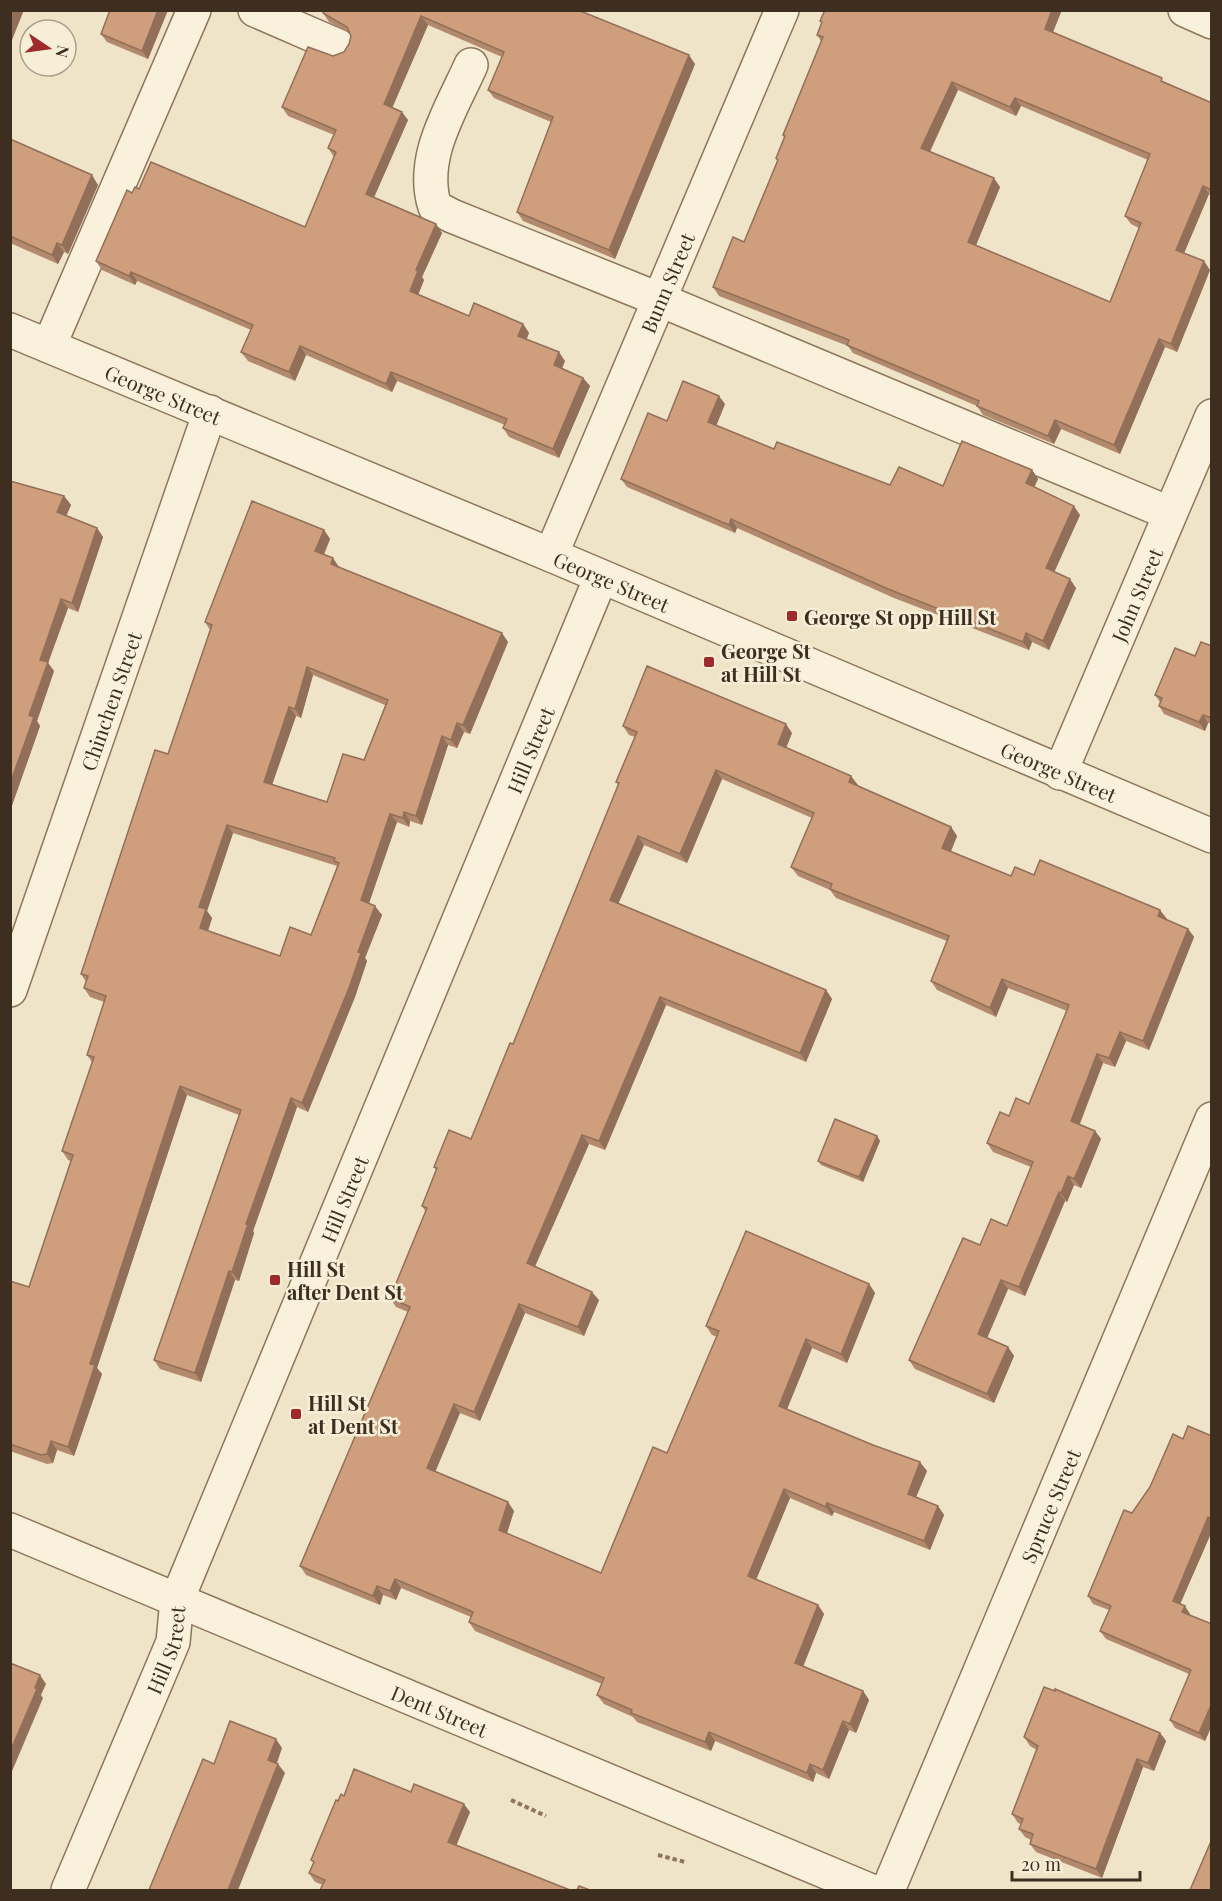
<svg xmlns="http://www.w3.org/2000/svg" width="1222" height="1901" font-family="'Playfair Display',serif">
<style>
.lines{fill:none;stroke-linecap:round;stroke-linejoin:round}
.minor-casing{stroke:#8d765c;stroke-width:36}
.path{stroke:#8d765c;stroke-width:4;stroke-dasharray:4.5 3;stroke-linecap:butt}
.minor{stroke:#faf1dc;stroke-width:33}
.wall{fill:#b2896c;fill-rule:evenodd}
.shaded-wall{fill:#916f58}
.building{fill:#cf9f7d;stroke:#916f58;stroke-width:1.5;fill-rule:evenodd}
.poi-dot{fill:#9e2a2b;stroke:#f7eed8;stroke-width:2}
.labels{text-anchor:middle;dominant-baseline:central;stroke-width:5;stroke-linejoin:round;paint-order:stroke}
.street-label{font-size:20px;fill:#3d2e20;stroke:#f7eed8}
.poi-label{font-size:20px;font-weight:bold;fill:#3d2e20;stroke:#f7eed8;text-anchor:start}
</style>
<rect width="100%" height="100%" fill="#f0e4c8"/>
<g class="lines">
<g class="minor-casing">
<g id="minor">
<polyline points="255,10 338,46"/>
<polyline points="1185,10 1212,22"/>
<path d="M471,65C451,110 419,158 435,207L452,216L658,299L1169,513"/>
<path id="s1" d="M10,330L551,555L1212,836"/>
<polyline points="49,346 194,10"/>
<path id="s2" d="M551,555L782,10"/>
<path id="s3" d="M1060,773L1212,416"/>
<path id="s4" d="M10,990L210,412"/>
<path id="s5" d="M10,1530L869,1890"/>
<path id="s6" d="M68,1890L173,1642L177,1600L601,577"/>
<path id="s7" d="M888,1890L1212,1119"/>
</g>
</g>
<g class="path">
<polyline points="511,1800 546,1816"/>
<polyline points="658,1855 685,1862"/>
</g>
<use href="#minor" class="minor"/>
</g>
<g class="wall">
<polygon points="168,10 148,59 107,42 101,34"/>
<polygon points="578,10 695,64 615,259 523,221 517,212 551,122 494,98 488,90 502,57 428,25 392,108 408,120 374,197 436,224 442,233 422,277 424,280 418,295 469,316 523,324 529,333 526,340 565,361 562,368 583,378 590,386 559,458 509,437 503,428 505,425 397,381 392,392 306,355 295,381 248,361 241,352 251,330 137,281 135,285 102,270 96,261 132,193 139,189 305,227 334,157 328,148 334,135 288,116 282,107 333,56 344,52 349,44 351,36 350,33 329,22 323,13"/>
<path d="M825,10H1059L1061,12L1053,32L1212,103V196L1209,194L1184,253L1210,270L1177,352L1165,347L1120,454L1061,429L1054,444L983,415L977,406L853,353L848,346L719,296L713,287L744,242L777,161L776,158L784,138L783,135L821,41L817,35L822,24L820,21ZM958,90L1016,116L1021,106L1148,160L1125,216L1131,224L1139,228L1110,302L976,245L1000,187L930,152Z"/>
<polygon points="10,139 98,185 68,254 64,252 58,264 10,243"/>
<polygon points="725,404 716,426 774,449 890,485 943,486 1032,470 1038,479 1034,487 1080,515 1054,572 1076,588 1049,650 1032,642 1029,650 894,598 737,528 735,533 627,487 621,479 667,421"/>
<polygon points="64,496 71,505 66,516 97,528 103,537 78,612 68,608 48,663 54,671 37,721 40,726 10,811"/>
<path d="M324,530L330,539L324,555L339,567L508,642L470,734L464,732L457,748L448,745L422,825L410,821L409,827L397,822L369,903L382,915L365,958L367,961L355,997L308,1112L297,1107L253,1231L254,1233L239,1281L235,1280L201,1382L160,1369L154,1360L239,1115L187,1095L97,1368L102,1374L74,1456L57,1450L53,1463L47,1464L10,1451V1281L29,1287L71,1161L68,1160L62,1151L92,1062L87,1055L104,1002L90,997L84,988L86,982L81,974L168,754L210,630L205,622ZM313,675L385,705L364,760L327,802L272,784L296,716L301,718ZM233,833L337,866L311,935L280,956L208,931L212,918L207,911Z"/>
<polygon points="1212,646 1212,724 1208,723 1205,731 1164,714 1159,706 1160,702 1155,695 1195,656"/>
<polygon points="623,726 792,733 786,748 851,776 857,786 951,827 957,836 951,851 1011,876 1034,875 1160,910 1166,920 1188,929 1194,937 1149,1050 1126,1041 1115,1067 1103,1063 1080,1124 1095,1131 1101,1139 1081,1188 1074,1185 1067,1202 1065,1201 1025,1296 1008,1289 987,1338 1008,1347 1014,1356 994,1403 915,1369 909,1360 980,1245 1007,1226 1031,1167 993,1152 987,1143 1009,1116 1029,1104 1067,1011 1008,988 996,1017 937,990 931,981 947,941 836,898 830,890 798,876 791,867 812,818 722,779 687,863 644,845 618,904 826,990 832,999 806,1062 666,1005 605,1150 589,1144 535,1266 599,1300 584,1336 525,1313 480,1421 460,1413 435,1472 514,1511 507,1533 601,1573 667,1453 717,1337 712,1335 706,1326 869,1284 875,1293 847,1363 812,1348 787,1409 927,1471 916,1497 938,1506 944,1515 930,1550 834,1512 832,1516 790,1498 756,1579 818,1605 824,1614 803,1666 863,1691 869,1700 856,1733 849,1730 829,1779 816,1773 813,1782 715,1741 711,1751 637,1722 633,1717 604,1704 597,1695 602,1684 475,1631 469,1622 471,1617 401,1588 396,1600 383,1595 380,1605 306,1575 300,1566 408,1312 396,1307 390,1298 426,1212 422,1206 436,1170 434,1167 471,1139 513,1044 618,785 616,782 635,737 629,735"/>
<polygon points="877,1136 880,1141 863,1182 821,1165 818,1161"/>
<polygon points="1212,1436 1212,1531 1180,1604 1190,1614 1190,1615 1212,1624 1212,1725 1205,1741 1175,1728 1170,1720 1189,1674 1106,1639 1100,1631 1109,1610 1093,1604 1088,1596 1183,1439"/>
<polygon points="1160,1733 1166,1741 1154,1771 1143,1767 1102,1878 1036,1852 1030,1844 1031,1840 1025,1837 1019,1829 1021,1824 1018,1823 1012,1814 1037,1750 1030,1746 1024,1737"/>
<polygon points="411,1792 470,1812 456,1846 323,1885 315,1882 309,1873 314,1863 311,1860 338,1801 344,1796"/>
</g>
<g class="shaded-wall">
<polygon points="14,10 24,10 10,45 10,20"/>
<polygon points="158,10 168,10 148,59 142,51"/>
<polygon points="1052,10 1059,10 1061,12 1051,37 1045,29"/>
<polygon points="421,16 428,25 390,113 384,104"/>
<polygon points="689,55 695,64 615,259 609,250"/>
<polygon points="952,82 958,90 927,157 921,148"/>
<polygon points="1015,98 1021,106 1016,116 1010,107"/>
<polygon points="402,112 408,120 372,202 366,194"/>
<polygon points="92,175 98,185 68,254 62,245"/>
<polygon points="994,178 1000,187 974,250 968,242"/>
<polygon points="1203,186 1209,194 1182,258 1176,250"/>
<polygon points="436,224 442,233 422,277 424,280 416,300 410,291 416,270"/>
<polygon points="57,243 64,252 58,264 52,255"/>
<polygon points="1204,261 1210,270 1177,352 1171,344"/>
<polygon points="131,272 137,281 135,285 129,276"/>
<polygon points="523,324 529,333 524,345 518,336"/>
<polygon points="1159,339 1165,347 1120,454 1114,445"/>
<polygon points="300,346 306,355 295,381 289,372"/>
<polygon points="559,352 565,361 560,373 554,365"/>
<polygon points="391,372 397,381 392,392 386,384"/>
<polygon points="583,378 590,386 559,458 553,449"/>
<polygon points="719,396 725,404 714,431 708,422"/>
<polygon points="1055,420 1061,429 1054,444 1048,436"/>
<polygon points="1032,470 1038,479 1032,492 1026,483"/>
<polygon points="64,496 71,505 64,521 57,512"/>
<polygon points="1074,506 1080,515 1052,577 1046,568"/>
<polygon points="731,519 737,528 735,533 729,525"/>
<polygon points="97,528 103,537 78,612 72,603"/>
<polygon points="324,530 330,539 321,560 315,551"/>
<polygon points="333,558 339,567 331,564"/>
<polygon points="1070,579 1076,588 1049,650 1043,641"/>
<polygon points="61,599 68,608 48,663 54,671 37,721 40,726 10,811 10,784 29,715 40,660"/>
<polygon points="502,633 508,642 470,734 463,725"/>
<polygon points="1026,633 1032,642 1029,650 1023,642"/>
<polygon points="307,667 313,675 301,718 295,709"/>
<polygon points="289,707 296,716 270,791 264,782"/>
<polygon points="1203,715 1208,723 1205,731 1199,722"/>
<polygon points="457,723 464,732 457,748 451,740"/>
<polygon points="786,724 792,733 784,753 778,744"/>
<polygon points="442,736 448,745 422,825 416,816"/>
<polygon points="716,770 722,779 687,863 680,854"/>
<polygon points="851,776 858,785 855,791 849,782"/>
<polygon points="404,812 410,821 409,827 403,818"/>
<polygon points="390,814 397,822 367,909 361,900"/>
<polygon points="227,825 233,833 207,911 212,918 206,937 200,928 199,907"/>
<polygon points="951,827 957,836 949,856 942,848"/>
<polygon points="638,836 644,845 616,909 610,900"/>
<polygon points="375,906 382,915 365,958 367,961 355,997 308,1112 302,1103"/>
<polygon points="1160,910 1167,919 1164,925 1158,916"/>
<polygon points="1188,929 1194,937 1149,1050 1143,1041"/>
<polygon points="1002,979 1008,988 996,1017 990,1008"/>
<polygon points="826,990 832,999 806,1062 800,1053"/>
<polygon points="660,997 666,1005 605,1150 599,1141"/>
<polygon points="1120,1032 1126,1041 1115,1067 1109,1058"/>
<polygon points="1097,1054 1103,1063 1077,1130 1071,1121"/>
<polygon points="180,1086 187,1095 97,1368 102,1374 74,1456 68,1447 90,1364"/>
<polygon points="291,1098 297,1107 253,1231 254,1233 239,1281 232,1272 246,1224"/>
<polygon points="1095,1131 1101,1139 1081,1188 1074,1179"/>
<polygon points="582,1135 589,1144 533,1271 527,1263"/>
<polygon points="877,1136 880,1141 863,1182 859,1177"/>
<polygon points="1068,1176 1074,1185 1067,1202 1061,1193"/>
<polygon points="1059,1192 1065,1201 1025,1296 1019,1287"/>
<polygon points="229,1271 235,1280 201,1382 195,1373"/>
<polygon points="1001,1280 1008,1289 985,1343 978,1334"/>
<polygon points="869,1284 875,1293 847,1363 841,1354"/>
<polygon points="592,1292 599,1300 584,1336 578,1327"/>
<polygon points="519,1304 525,1313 480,1421 474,1412"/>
<polygon points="806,1339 812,1348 785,1414 779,1406"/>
<polygon points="1008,1347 1014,1356 994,1403 987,1394"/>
<polygon points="454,1404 460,1413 433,1477 427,1468"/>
<polygon points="51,1441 57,1450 53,1463 47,1454"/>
<polygon points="920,1462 927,1471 914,1502 908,1494"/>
<polygon points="784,1489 790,1498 754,1585 748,1576"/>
<polygon points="508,1502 514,1511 505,1539 499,1530"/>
<polygon points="827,1503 834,1512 832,1516 826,1507"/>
<polygon points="938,1506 944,1515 930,1550 924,1541"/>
<polygon points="1208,1517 1212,1522 1212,1531 1178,1609 1173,1601"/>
<polygon points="395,1579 401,1588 396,1600 390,1591"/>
<polygon points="377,1586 383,1595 380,1605 373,1596"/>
<polygon points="818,1605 824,1614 801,1672 795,1663"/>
<polygon points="1185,1606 1190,1614 1188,1620 1182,1612"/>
<polygon points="40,1675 46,1684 41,1695 43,1698 10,1776 10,1752"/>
<polygon points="863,1691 869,1700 856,1733 850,1724"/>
<polygon points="1212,1703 1212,1725 1205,1741 1199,1733"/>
<polygon points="843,1721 849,1730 829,1779 823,1770"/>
<polygon points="709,1732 715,1741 711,1751 705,1742"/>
<polygon points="1160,1733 1166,1741 1154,1771 1148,1763"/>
<polygon points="276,1739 282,1748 275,1769 268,1760"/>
<polygon points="1137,1759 1143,1767 1102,1878 1096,1869"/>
<polygon points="278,1764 285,1773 238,1890 228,1890"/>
<polygon points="810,1764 816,1773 813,1782 807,1773"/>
<polygon points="464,1804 470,1812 454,1851 448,1842"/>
</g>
<g class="building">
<polygon points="10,10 14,10 10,20"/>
<polygon points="110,10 158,10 142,51 101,34"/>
<polygon points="324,10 578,10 689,55 609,250 517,212 553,117 488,90 504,52 421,16 384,104 402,112 366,194 436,224 416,270 418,271 410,291 469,316 474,303 523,324 518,336 559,352 554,365 583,378 553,449 503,428 507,419 391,372 386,384 300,346 289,372 241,352 253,325 131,272 129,276 96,261 127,190 132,193 135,187 139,189 151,162 305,227 336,152 328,148 336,130 282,107 308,47 333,56 344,52 349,44 351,36 347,27 323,13"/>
<path d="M825,10H1052L1045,29L1162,78L1161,81L1212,103V190L1203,186L1176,250L1204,261L1171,344L1159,339L1114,445L1055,420L1048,436L977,406L979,401L847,345L849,340L713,287L733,237L744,242L778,160L776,158L785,136L783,135L823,37L817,35L822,22L820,21ZM952,82L1010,107L1015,98L1150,154L1125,216L1141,223L1110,302L968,242L994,178L921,148Z"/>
<polygon points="10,139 92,175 62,245 57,243 52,255 10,236"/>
<polygon points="683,381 719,396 708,422 774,449 777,442 890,485 899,467 943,486 962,441 1032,470 1026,483 1074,506 1046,568 1070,579 1043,641 1026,633 1023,642 888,589 731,519 729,525 621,479 648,413 667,421"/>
<polygon points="10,481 64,496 57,512 97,528 72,603 61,599 40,660 48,662 29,715 34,717 10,784"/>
<path d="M252,501L324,530L315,551L333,558L331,564L502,633L463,725L457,723L451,740L442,736L416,816L404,812L403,818L390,814L361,900L375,906L358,952L361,953L349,988L302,1103L291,1098L246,1224H248L232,1272L229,1271L195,1373L154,1360L241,1110L180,1086L90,1364L95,1365L68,1447L51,1441L47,1454L41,1455L10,1444V1281L29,1287L73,1155L62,1151L94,1057L87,1055L106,996L84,988L88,976L81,974L155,750L168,754L212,625L205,622ZM307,667L388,700L364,760L343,754L327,802L264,782L289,707L295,709ZM227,825L335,858L334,861L339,863L311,935L290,927L280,956L200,928L206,909L199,907Z"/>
<polygon points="1201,642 1212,646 1212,718 1203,715 1199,722 1159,706 1162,698 1155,695 1175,648 1195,656"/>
<polygon points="647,666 786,724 778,744 851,776 849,782 951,827 942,848 1011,876 1015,867 1034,875 1040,860 1160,910 1158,916 1188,929 1143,1041 1120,1032 1109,1058 1097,1054 1071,1121 1095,1131 1074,1179 1068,1176 1061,1193 1059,1192 1019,1287 1001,1280 978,1334 1008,1347 987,1394 909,1360 963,1238 980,1245 991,1219 1007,1226 1033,1162 987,1143 1000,1112 1009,1116 1016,1098 1029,1104 1069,1005 1002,979 990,1008 931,981 949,936 830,889 832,884 791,867 814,813 716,770 680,854 638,836 610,900 826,990 800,1053 660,997 599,1141 582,1135 527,1263 592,1292 578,1327 519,1304 474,1412 454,1404 427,1468 508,1502 499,1530 601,1573 653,1447 667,1453 719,1331 706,1326 746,1231 869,1284 841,1354 806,1339 779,1406 873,1445 920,1462 908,1494 938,1506 924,1541 827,1503 826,1507 784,1489 748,1576 818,1605 795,1663 863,1691 850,1724 843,1721 823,1770 810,1764 807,1773 709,1732 705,1742 631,1713 632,1710 597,1695 604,1678 469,1622 473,1612 395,1579 390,1591 377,1586 373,1596 300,1566 410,1307 390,1298 427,1208 422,1206 437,1168 434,1167 449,1130 471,1139 510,1043 513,1044 619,783 616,782 637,732 623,726"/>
<polygon points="835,1119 877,1136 859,1177 818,1161"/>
<polygon points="1188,1426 1212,1436 1212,1519 1208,1517 1173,1601 1185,1606 1182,1612 1212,1624 1212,1703 1199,1733 1170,1720 1191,1670 1100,1631 1111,1606 1088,1596 1124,1510 1132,1513 1150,1487 1173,1434 1183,1439"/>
<polygon points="10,1663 40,1675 35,1688 37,1689 10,1752"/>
<polygon points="1044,1687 1055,1691 1055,1689 1160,1733 1148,1763 1137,1759 1096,1869 1030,1844 1033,1834 1019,1829 1023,1819 1012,1814 1038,1746 1024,1737"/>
<polygon points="230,1721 276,1739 268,1760 278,1764 228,1890 149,1890 203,1759 214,1764"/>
<polygon points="354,1769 411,1792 414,1784 464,1804 448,1842 570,1890 320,1890 325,1880 309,1873 314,1862 311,1860 336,1800 338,1801 341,1794 344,1796"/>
<polygon points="1212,1839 1212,1890 1190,1890"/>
<polygon points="579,1886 590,1890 577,1890"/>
</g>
<g class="poi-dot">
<rect x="786" y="610" width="12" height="12" rx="3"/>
<rect x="703" y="656" width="12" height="12" rx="3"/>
<rect x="269" y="1274" width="12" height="12" rx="3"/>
<rect x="290" y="1408" width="12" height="12" rx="3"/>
</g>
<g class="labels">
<g class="street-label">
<text stroke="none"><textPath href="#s2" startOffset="296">Bunn Street</textPath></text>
<text stroke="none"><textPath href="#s1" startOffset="166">George Street</textPath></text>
<text stroke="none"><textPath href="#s1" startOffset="652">George Street</textPath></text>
<text stroke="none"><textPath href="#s3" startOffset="194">John Street</textPath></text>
<text stroke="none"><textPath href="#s4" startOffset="306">Chinchen Street</textPath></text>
<text stroke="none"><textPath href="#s6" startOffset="1232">Hill Street</textPath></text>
<text stroke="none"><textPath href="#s1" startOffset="1138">George Street</textPath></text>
<text stroke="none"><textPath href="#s6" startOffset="746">Hill Street</textPath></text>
<text stroke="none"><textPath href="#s7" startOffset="417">Spruce Street</textPath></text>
<text stroke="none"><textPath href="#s6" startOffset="260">Hill Street</textPath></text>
<text stroke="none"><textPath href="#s5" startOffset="466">Dent Street</textPath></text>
</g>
<g class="poi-label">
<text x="804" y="616">George St opp Hill St</text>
<text x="721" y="650">George St<tspan x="721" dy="23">at Hill St</tspan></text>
<text x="287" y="1268">Hill St<tspan x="287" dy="23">after Dent St</tspan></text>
<text x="308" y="1402">Hill St<tspan x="308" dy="23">at Dent St</tspan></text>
</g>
</g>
<rect width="1222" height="1901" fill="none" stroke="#3d2e20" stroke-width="24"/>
<g transform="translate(48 48) rotate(103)"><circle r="28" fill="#f7eed8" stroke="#ada18e" stroke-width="1.5"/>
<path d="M0-4.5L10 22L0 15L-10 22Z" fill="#9e2a2b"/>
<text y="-9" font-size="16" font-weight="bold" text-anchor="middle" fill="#3d2e20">N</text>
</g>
<path d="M1012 1871v9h128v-9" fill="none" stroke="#3d2e20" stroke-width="3"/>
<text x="1021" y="1871" font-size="18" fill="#3d2e20" stroke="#f7eed8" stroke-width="4.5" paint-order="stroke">20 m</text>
</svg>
